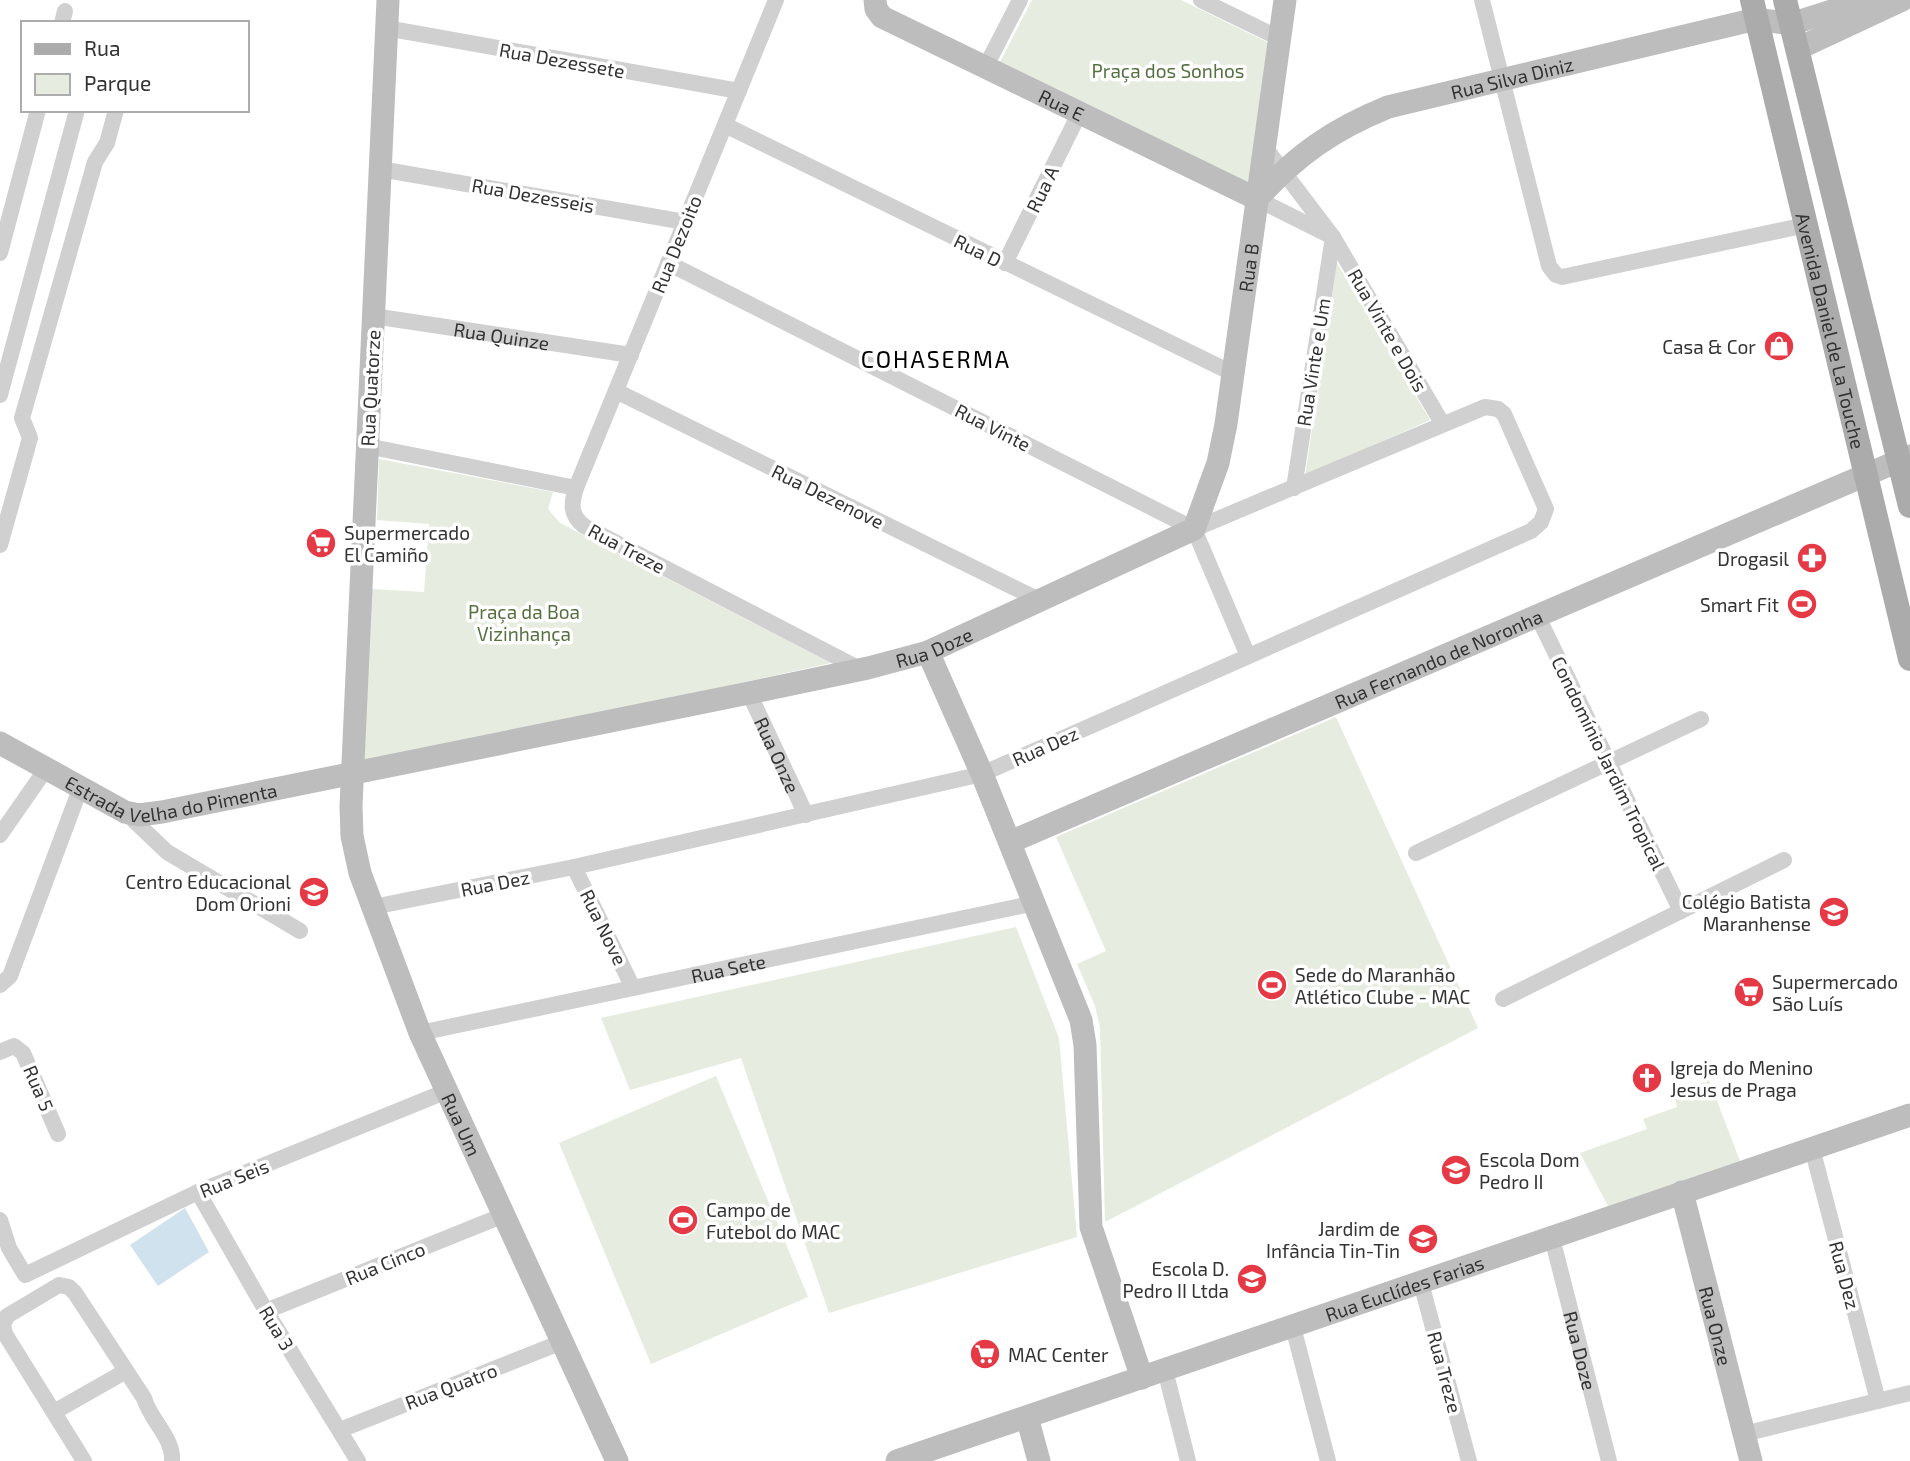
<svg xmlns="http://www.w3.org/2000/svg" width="1910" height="1461" font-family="'Exo 2',sans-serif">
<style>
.green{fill:#e6ecdf}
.water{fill:#cfe2ee}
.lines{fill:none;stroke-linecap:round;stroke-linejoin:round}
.street{stroke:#d0d0d0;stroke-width:16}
.secondary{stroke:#bdbdbd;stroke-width:23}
.primary{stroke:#ababab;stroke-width:24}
.labels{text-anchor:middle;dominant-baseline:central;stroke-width:7;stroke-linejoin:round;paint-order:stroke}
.street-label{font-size:19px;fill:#333;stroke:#fff}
.park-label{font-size:19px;fill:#56703f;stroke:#fff}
.poi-label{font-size:19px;fill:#333;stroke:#fff;text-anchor:end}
.quarter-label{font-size:23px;letter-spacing:2px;fill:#000;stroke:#fff}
</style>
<rect width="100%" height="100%" fill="#fff"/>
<g class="green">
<polygon points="1032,0 1181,0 1271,44 1250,185 998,66"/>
<polygon points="1337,263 1430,420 1305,476"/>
<polygon points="379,459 553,492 548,509 560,523 831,663 361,767 372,589 424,592 429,524 377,520"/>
<polygon points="1336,717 1478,1028 1105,1222 1100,1028 1095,1006 1077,964 1106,951 1056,837"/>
<polygon points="1016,927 1059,1038 1077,1237 829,1313 741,1058 630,1090 601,1018"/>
<polygon points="716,1076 808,1297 651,1364 559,1143"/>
<polygon points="1709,1080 1740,1161 1608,1206 1580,1153 1647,1129 1643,1119 1677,1107 1674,1093"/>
</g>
<polygon class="water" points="185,1208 209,1252 158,1286 130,1245"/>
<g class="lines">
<g class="street">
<path d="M776,0L576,488C571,504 570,515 584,526L860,669"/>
<polyline points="1201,0 1279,38"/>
<polyline points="1482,0 1549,266 1556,275 1562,277 1806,225"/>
<polyline points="62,23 65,11"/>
<polyline points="386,28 739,91"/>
<polyline points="985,68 1020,0"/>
<polyline points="725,125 1232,373"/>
<polyline points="1264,146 1333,237 1442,423"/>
<polyline points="380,169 685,222"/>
<polyline points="1257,199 1331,236"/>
<polyline points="0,253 38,110"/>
<polyline points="668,263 1194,529 1248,656"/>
<polyline points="1005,263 1079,114"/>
<path id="s1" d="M373,316L631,355"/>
<polyline points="616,391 1039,600"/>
<polyline points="0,395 77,110"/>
<polyline points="367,446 576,488"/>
<polyline points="1294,488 1333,237"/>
<polyline points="0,545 30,438 22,418 95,162 107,143 116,110"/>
<polyline points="1537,615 1681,911"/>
<path id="s2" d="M749,693L806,815"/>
<polyline points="125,812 167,852 300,931"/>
<polyline points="0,835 46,769"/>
<polyline points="1416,853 1701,719"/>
<polyline points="574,867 633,988"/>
<polyline points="373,907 574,867 982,774 1531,531 1541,522 1546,509 1504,414 1498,409 1485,407 1194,529"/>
<polyline points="0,985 10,976 80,789"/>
<polyline points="1503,999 1784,860"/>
<path id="s3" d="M420,1033L1035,903"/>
<polyline points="0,1052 14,1046 23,1053 58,1134"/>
<polyline points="1812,1148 1878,1401"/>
<polyline points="198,1192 266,1311 358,1461"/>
<polyline points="0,1220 9,1248 25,1275 198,1192 447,1091"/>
<path id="s4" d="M1552,1238L1609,1461"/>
<polyline points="1421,1283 1469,1461"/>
<polyline points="266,1311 504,1215"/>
<polyline points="1293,1327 1328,1461"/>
<polyline points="1165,1370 1188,1461"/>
<polyline points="54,1412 126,1371"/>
<polyline points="340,1430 562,1342"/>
<polyline points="1744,1434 1910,1393"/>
<path d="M84,1461L5,1334L3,1325L7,1316L59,1285L69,1287L75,1293L144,1398C150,1420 174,1438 172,1461"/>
</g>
<g class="secondary">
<path id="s5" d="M388,0L351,806L352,836L360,873L420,1033L617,1461"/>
<path id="s6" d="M875,0L876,9L882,17L1257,199"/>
<polyline points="1797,49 1902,0"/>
<path id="s7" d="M1257,199C1296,155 1334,129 1388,107L1756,19L1791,24L1866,0"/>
<polyline points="928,652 982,774 1081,1020 1085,1045 1091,1227 1142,1378"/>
<path id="s8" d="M0,743L125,812L139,815L162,812L749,693L868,668L928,652L1194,529L1218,463L1226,424L1285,0"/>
<path id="s9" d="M1010,842L1910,456"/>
<path id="s10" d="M1682,1192L1751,1461"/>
<polyline points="1027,1417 1039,1461"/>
<path id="s11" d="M897,1461L1910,1115"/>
</g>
<g class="primary">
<path id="s12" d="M1752,0L1910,659"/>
<polyline points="1785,0 1910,506"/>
</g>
</g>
<defs>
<g id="shop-disc" transform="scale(1.575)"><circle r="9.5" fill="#e63946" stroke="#fff"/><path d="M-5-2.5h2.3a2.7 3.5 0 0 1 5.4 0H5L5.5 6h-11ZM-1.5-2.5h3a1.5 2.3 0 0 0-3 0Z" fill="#fff"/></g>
<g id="supermarket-disc" transform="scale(1.575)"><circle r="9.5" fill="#e63946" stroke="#fff"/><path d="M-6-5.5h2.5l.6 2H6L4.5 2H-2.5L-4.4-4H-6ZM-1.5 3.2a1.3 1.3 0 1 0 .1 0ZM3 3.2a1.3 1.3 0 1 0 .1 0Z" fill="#fff"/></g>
<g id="pharmacy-disc" transform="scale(1.575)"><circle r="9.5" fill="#e63946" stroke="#fff"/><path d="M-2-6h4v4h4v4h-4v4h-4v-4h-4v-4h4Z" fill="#fff"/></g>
<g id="stadium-disc" transform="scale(1.575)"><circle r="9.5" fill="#e63946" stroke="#fff"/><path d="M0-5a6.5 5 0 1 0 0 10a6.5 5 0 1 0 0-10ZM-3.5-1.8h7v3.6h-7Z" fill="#fff"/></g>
<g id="school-disc" transform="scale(1.575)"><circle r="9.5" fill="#e63946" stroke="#fff"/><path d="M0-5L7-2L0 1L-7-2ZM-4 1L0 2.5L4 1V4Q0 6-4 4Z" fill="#fff"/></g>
<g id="church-disc" transform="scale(1.575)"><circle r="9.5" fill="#e63946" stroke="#fff"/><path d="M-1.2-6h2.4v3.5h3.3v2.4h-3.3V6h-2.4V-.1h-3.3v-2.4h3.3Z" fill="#fff"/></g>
</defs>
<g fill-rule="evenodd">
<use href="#shop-disc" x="1779" y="346"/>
<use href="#supermarket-disc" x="321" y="543"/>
<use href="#pharmacy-disc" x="1812" y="558"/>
<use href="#stadium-disc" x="1802" y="604"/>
<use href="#school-disc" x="314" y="892"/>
<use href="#school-disc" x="1834" y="912"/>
<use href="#stadium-disc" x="1272" y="985"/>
<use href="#supermarket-disc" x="1749" y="992"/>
<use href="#church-disc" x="1647" y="1078"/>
<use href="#school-disc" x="1456" y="1170"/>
<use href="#stadium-disc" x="683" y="1220"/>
<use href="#school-disc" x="1423" y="1239"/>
<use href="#school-disc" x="1252" y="1279"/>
<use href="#supermarket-disc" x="985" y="1354"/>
</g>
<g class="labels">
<g class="street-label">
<text transform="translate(562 60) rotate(10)">Rua Dezessete</text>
<text stroke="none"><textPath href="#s7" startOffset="289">Rua Silva Diniz</textPath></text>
<text stroke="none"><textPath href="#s6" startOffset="219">Rua E</textPath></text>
<text transform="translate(1042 189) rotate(-64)">Rua A</text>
<text transform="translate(533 195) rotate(10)">Rua Dezesseis</text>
<text transform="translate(676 244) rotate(-68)">Rua Dezoito</text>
<text transform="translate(978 250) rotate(26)">Rua D</text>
<text stroke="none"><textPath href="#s8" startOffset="1524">Rua B</textPath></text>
<text stroke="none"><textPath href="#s12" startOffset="340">Avenida Daniel de La Touche</textPath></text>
<text transform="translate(1388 330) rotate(60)">Rua Vinte e Dois</text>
<text stroke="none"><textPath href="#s1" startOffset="130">Rua Quinze</textPath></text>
<text transform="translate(1313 362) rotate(-81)">Rua Vinte e Um</text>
<text transform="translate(370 388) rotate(-87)">Rua Quatorze</text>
<text transform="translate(993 427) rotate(27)">Rua Vinte</text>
<text transform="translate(828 496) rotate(26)">Rua Dezenove</text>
<text transform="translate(627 548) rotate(28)">Rua Treze</text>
<text stroke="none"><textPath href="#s8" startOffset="970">Rua Doze</textPath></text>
<text stroke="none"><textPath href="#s9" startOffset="466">Rua Fernando de Noronha</textPath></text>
<text transform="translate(1045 746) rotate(-24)">Rua Dez</text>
<text stroke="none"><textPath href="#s2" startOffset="68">Rua Onze</textPath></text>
<text transform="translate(1609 763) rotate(64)">Condomínio Jardim Tropical</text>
<text stroke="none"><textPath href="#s8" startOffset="187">Estrada Velha do Pimenta</textPath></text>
<text transform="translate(495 883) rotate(-11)">Rua Dez</text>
<text transform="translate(604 927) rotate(64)">Rua Nove</text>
<text stroke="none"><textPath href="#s3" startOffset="315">Rua Sete</textPath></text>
<text transform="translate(39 1088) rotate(67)">Rua 5</text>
<text stroke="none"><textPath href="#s5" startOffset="1146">Rua Um</textPath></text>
<text transform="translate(234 1178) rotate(-22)">Rua Seis</text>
<text transform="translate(385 1263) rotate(-22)">Rua Cinco</text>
<text transform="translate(1845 1275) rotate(75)">Rua Dez</text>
<text stroke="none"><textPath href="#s11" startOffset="536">Rua Euclídes Farias</textPath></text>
<text stroke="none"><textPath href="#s10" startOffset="138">Rua Onze</textPath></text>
<text transform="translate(277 1328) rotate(59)">Rua 3</text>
<text stroke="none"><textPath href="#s4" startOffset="116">Rua Doze</textPath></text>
<text transform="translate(1445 1372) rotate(75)">Rua Treze</text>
<text transform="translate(451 1386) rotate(-21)">Rua Quatro</text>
</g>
<g class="park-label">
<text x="1168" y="70">Praça dos Sonhos</text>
<text x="524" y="611">Praça da Boa<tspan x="524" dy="22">Vizinhança</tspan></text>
</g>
<g class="poi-label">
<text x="1756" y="346">Casa &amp; Cor</text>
<text x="344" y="532" text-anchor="start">Supermercado<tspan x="344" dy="22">El Camiño</tspan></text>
<text x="1789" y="558">Drogasil</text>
<text x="1779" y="604">Smart Fit</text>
<text x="291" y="881">Centro Educacional<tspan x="291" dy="22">Dom Orioni</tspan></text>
<text x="1811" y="901">Colégio Batista<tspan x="1811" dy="22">Maranhense</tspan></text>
<text x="1295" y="974" text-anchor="start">Sede do Maranhão<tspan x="1295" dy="22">Atlético Clube - MAC</tspan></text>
<text x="1772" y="981" text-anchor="start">Supermercado<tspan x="1772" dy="22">São Luís</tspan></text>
<text x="1670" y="1067" text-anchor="start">Igreja do Menino<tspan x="1670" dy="22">Jesus de Praga</tspan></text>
<text x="1479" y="1159" text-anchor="start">Escola Dom<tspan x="1479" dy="22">Pedro II</tspan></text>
<text x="706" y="1209" text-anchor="start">Campo de<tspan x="706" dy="22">Futebol do MAC</tspan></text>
<text x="1400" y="1228">Jardim de<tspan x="1400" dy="22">Infância Tin-Tin</tspan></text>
<text x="1229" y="1268">Escola D.<tspan x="1229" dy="22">Pedro II Ltda</tspan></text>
<text x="1008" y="1354" text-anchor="start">MAC Center</text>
</g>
<g class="quarter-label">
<text x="936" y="359">COHASERMA</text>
</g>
</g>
<rect x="21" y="21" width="228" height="91" fill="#ffffff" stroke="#adadad" stroke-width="2"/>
<rect x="35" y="44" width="35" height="10" fill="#ababab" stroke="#adadad" stroke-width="2"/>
<text x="84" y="56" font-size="21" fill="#333333">Rua</text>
<rect x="35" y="74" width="35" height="21" fill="#e6ecdf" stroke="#adadad" stroke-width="2"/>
<text x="84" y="91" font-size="21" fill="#333333">Parque</text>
</svg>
